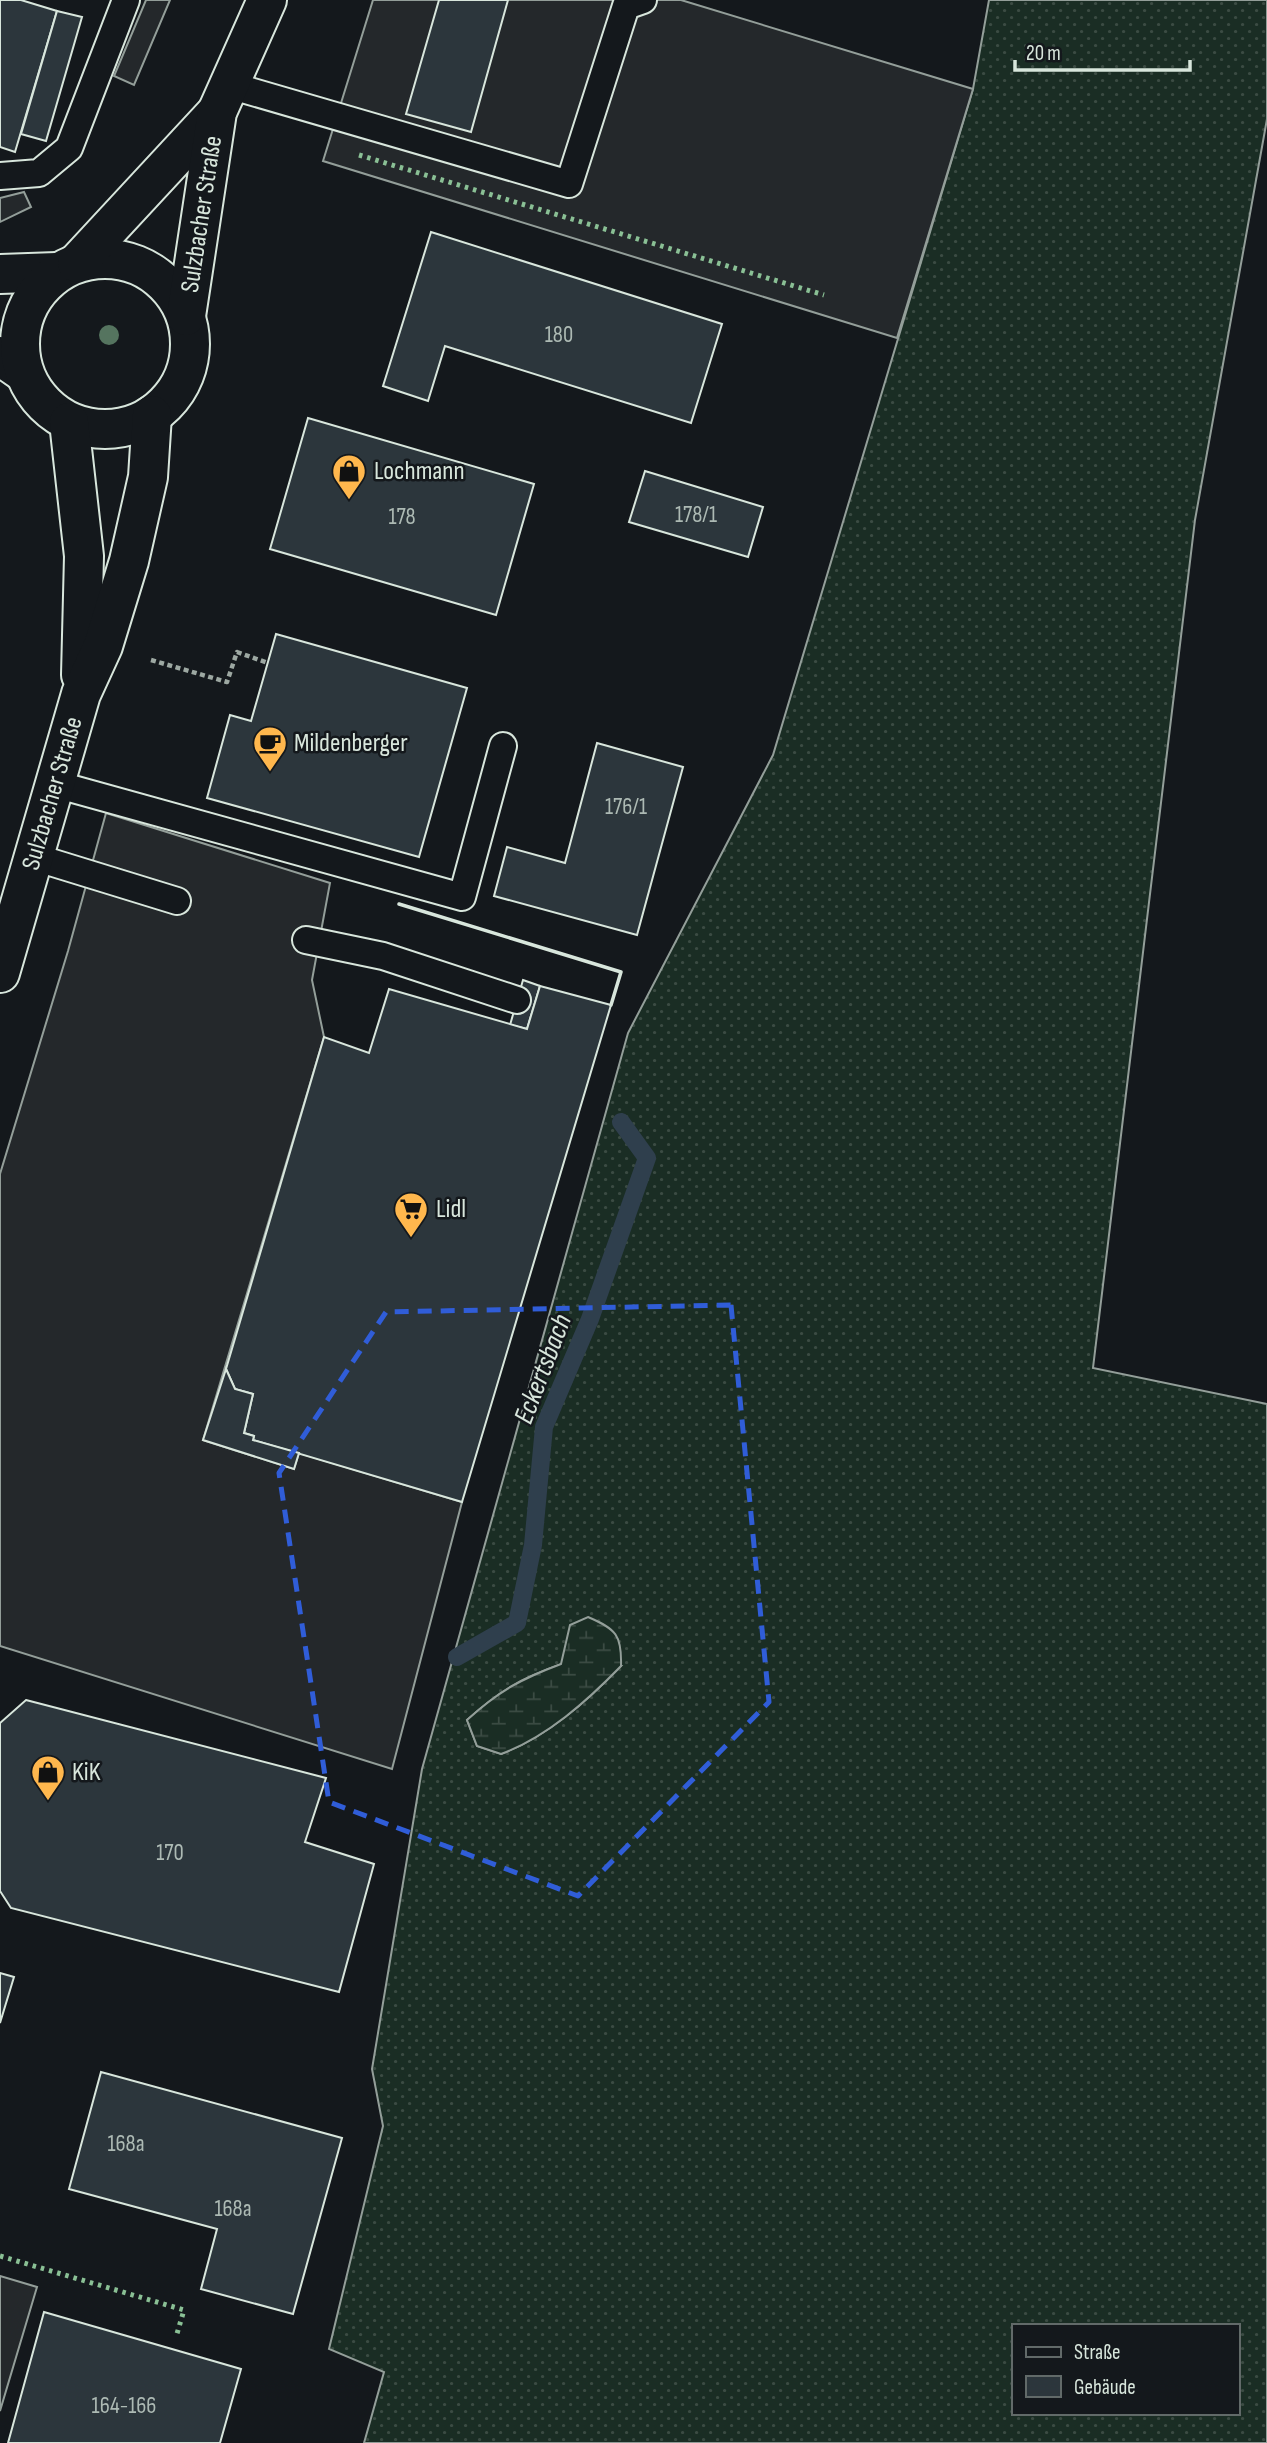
<svg xmlns="http://www.w3.org/2000/svg" width="1267" height="2443" font-family="'Sofia Sans Condensed',sans-serif">
<style>
.grass{fill:url(#grass-dots);stroke:#939e99;stroke-width:2;fill-rule:evenodd}
.wetland{fill:url(#wetland-marsh);stroke:#939e99;stroke-width:2}
.parking{fill:#24282b;stroke:#939e99;stroke-width:2}
.lines{fill:none;stroke-linecap:round;stroke-linejoin:round}
.stream{stroke:#2f3f4d;stroke-width:18}
.building{fill:#2c363c;stroke:#d8e6dc;stroke-width:2}
.service-casing{stroke:#d8e6dc;stroke-width:30}
.minor-casing{stroke:#d8e6dc;stroke-width:42}
.tertiary-casing{stroke:#d8e6dc;stroke-width:42}
.path{stroke:#9da8a2;stroke-width:4.5;stroke-dasharray:5 3.5;stroke-linecap:butt}
.service{stroke:#14181c;stroke-width:26}
.minor{stroke:#14181c;stroke-width:38}
.tertiary{stroke:#14181c;stroke-width:38}
.hedge{stroke:#8ac095;stroke-width:5;stroke-dasharray:3.5 5;stroke-linecap:butt}
.wall{stroke:#d8e6dc;stroke-width:3.5}
.tree{fill:#55745f}
.marked{fill:none;stroke:#305dd8;stroke-width:5;stroke-dasharray:14 9;stroke-linejoin:round}
.labels{text-anchor:middle;dominant-baseline:central;stroke-width:5;stroke-linejoin:round;paint-order:stroke}
.number-label{font-size:23px;fill:#adbab4}
.street-label{font-size:26px;fill:#d8e6dc;stroke:#14181c}
.poi-label{font-size:26px;fill:#d8e6dc;stroke:#14181c;text-anchor:start}
.water-label{font-size:28px;font-style:italic;fill:#d8e6dc;stroke:#14181c}
</style>
<defs>
<pattern id="grass-dots" width="8" height="8" patternUnits="userSpaceOnUse" patternTransform="scale(1.75)"><rect width="8" height="8" fill="#1a2d24"/><path d="M2 2h.1M6 6h.1" fill="none" stroke="#3b4b43" stroke-width="1.8" stroke-linecap="round"/></pattern>
<pattern id="wetland-marsh" width="20" height="14" patternUnits="userSpaceOnUse" patternTransform="scale(1.75)"><rect width="20" height="14" fill="#1a2d24"/><path d="M1 5h8M5 5V1M11 12h8M15 12V8" fill="none" stroke="#3b4b43"/></pattern>
</defs>
<rect width="100%" height="100%" fill="#14181c"/>
<path class="grass" d="M989,0H1267V119L1195,520L1093,1368L1267,1404V2443H364L384,2372L329,2349L383,2126L372,2069L422,1769L628,1033L773,755L973,89ZM562,1664L621,1666C587,1701 547,1737 501,1754L477,1746L467,1720C499,1691 521,1678 562,1664ZM1013,2326H1237V2413H1013Z"/>
<path class="wetland" d="M588,1617C616,1629 622,1635 621,1666C587,1701 547,1737 501,1754L477,1746L467,1720C499,1691 521,1679 561,1664L570,1625Z"/>
<g class="parking">
<polygon points="146,0 170,0 134,85 114,76"/>
<polygon points="373,0 681,0 973,89 897,338 323,161"/>
<polygon points="24,192 31,207 0,222 0,198"/>
<polygon points="106,813 330,883 312,980 324,1037 203,1440 294,1469 299,1453 462,1502 392,1769 0,1646 0,1174 68,951"/>
<polygon points="0,2276 37,2287 0,2411"/>
</g>
<g class="lines">
<polyline class="stream" points="457,1657 517,1623 533,1545 544,1427 590,1319 647,1158 621,1122"/>
</g>
<g class="building">
<polygon points="0,0 21,0 57,11 15,152 0,147"/>
<polygon points="439,0 508,0 471,132 406,114"/>
<polygon points="57,11 82,17 46,141 21,134"/>
<polygon points="431,232 722,324 691,423 445,346 428,401 383,386"/>
<polygon points="308,418 534,484 496,615 270,549"/>
<polygon points="645,471 763,507 748,557 629,522"/>
<polygon points="276,634 467,688 419,857 207,798 230,715 251,721"/>
<polygon points="597,743 683,767 637,935 494,896 507,847 565,863"/>
<polygon points="523,980 540,986 527,1029 510,1025"/>
<polygon points="540,986 611,1005 462,1502 253,1440 254,1436 244,1433 253,1394 235,1389 226,1369 324,1037 369,1053 389,989 527,1029"/>
<polygon points="226,1369 235,1389 253,1394 244,1433 254,1436 253,1440 299,1453 294,1469 203,1440"/>
<polygon points="26,1700 326,1778 305,1842 374,1864 339,1992 11,1908 0,1891 0,1723"/>
<polygon points="0,1973 14,1977 0,2023"/>
<polygon points="101,2072 342,2138 293,2314 201,2289 217,2229 69,2189"/>
<polygon points="44,2312 241,2369 220,2443 8,2443"/>
</g>
<g class="lines">
<g class="service-casing">
<g id="service">
<polyline points="229,85 569,184 626,6 643,0"/>
<polyline points="0,176 39,173 69,148 126,0"/>
<polyline points="55,784 462,897 503,746"/>
<polyline points="34,857 177,901"/>
<polyline points="306,940 383,956 517,1000"/>
</g>
</g>
<g class="minor-casing">
<g id="minor">
<polyline points="0,274 57,272"/>
<polyline points="0,356 23,372"/>
</g>
</g>
<g class="tertiary-casing">
<g id="tertiary">
<circle cx="105" cy="344" r="85"/>
<polyline points="77,263 217,112"/>
<path id="s1" d="M186,316L217,112L267,0"/>
<polyline points="69,422 84,556 81,675"/>
<path id="s2" d="M0,973L81,694L103,646L129,561L148,477L152,415"/>
</g>
</g>
<polyline class="path" points="151,660 227,682 237,652 268,663"/>
<use href="#service" class="service"/>
<use href="#minor" class="minor"/>
<use href="#tertiary" class="tertiary"/>
<g class="hedge">
<polyline points="359,155 824,295"/>
<polyline points="0,2256 184,2310 176,2337"/>
</g>
<polyline class="wall" points="399,904 621,972 611,1005"/>
</g>
<circle class="tree" cx="109" cy="335" r="10"/>
<path class="marked" d="M731,1305L769,1702L578,1896L329,1802L279,1473L386,1312Z"/>
<defs>
<g id="shop-pin" transform="scale(1.75)"><path d="M0 17L-7.5 6A9.5 9.5 0 1 1 7.5 6Z" fill="#ffb74d" stroke="#14181c"/><path d="M-5-2.5h2.3a2.7 3.5 0 0 1 5.4 0H5L5.5 6h-11ZM-1.5-2.5h3a1.5 2.3 0 0 0-3 0Z" fill="#111"/></g>
<g id="cafe-pin" transform="scale(1.75)"><path d="M0 17L-7.5 6A9.5 9.5 0 1 1 7.5 6Z" fill="#ffb74d" stroke="#14181c"/><path d="M-5.5-4.5H6V0H3Q3 3.5 0 3.5H-2.5Q-5.5 3.5-5.5 0ZM3-3.2v2h1.7v-2ZM-6 4.5H4V6H-6Z" fill="#111"/></g>
<g id="supermarket-pin" transform="scale(1.75)"><path d="M0 17L-7.5 6A9.5 9.5 0 1 1 7.5 6Z" fill="#ffb74d" stroke="#14181c"/><path d="M-6-5.5h2.5l.6 2H6L4.5 2H-2.5L-4.4-4H-6ZM-1.5 3.2a1.3 1.3 0 1 0 .1 0ZM3 3.2a1.3 1.3 0 1 0 .1 0Z" fill="#111"/></g>
</defs>
<g fill-rule="evenodd">
<use href="#shop-pin" x="349" y="471"/>
<use href="#cafe-pin" x="270" y="743"/>
<use href="#supermarket-pin" x="411" y="1209"/>
<use href="#shop-pin" x="48" y="1772"/>
</g>
<g class="labels">
<g class="number-label">
<text x="559" y="335">180</text>
<text x="696" y="515">178/1</text>
<text x="402" y="517">178</text>
<text x="626" y="807">176/1</text>
<text x="170" y="1853">170</text>
<text x="126" y="2144">168a</text>
<text x="233" y="2209">168a</text>
<text x="124" y="2406">164-166</text>
</g>
<g class="street-label">
<text stroke="none"><textPath href="#s1" startOffset="103">Sulzbacher Straße</textPath></text>
<text stroke="none"><textPath href="#s2" startOffset="187">Sulzbacher Straße</textPath></text>
</g>
<g class="poi-label">
<text x="374" y="471">Lochmann</text>
<text x="294" y="743">Mildenberger</text>
<text x="436" y="1209">Lidl</text>
<text x="72" y="1772">KiK</text>
</g>
<g class="water-label">
<text transform="translate(543 1369) rotate(-69)">Eckertsbach</text>
</g>
</g>
<rect x="1012" y="2324" width="228" height="91" fill="#14181c" stroke="#626a69" stroke-width="2"/>
<rect x="1026" y="2347" width="35" height="10" fill="#14181c" stroke="#626a69" stroke-width="2"/>
<text x="1074" y="2359" font-size="21" fill="#d8e6dc">Straße</text>
<rect x="1026" y="2376" width="35" height="21" fill="#2c363c" stroke="#626a69" stroke-width="2"/>
<text x="1074" y="2394" font-size="21" fill="#d8e6dc">Gebäude</text>
<path d="M1015 60v10h175v-10" fill="none" stroke="#d8e6dc" stroke-width="3.5"/>
<text x="1026" y="60" font-size="21" fill="#d8e6dc" stroke="#14181c" stroke-width="5" paint-order="stroke">20 m</text>
</svg>
